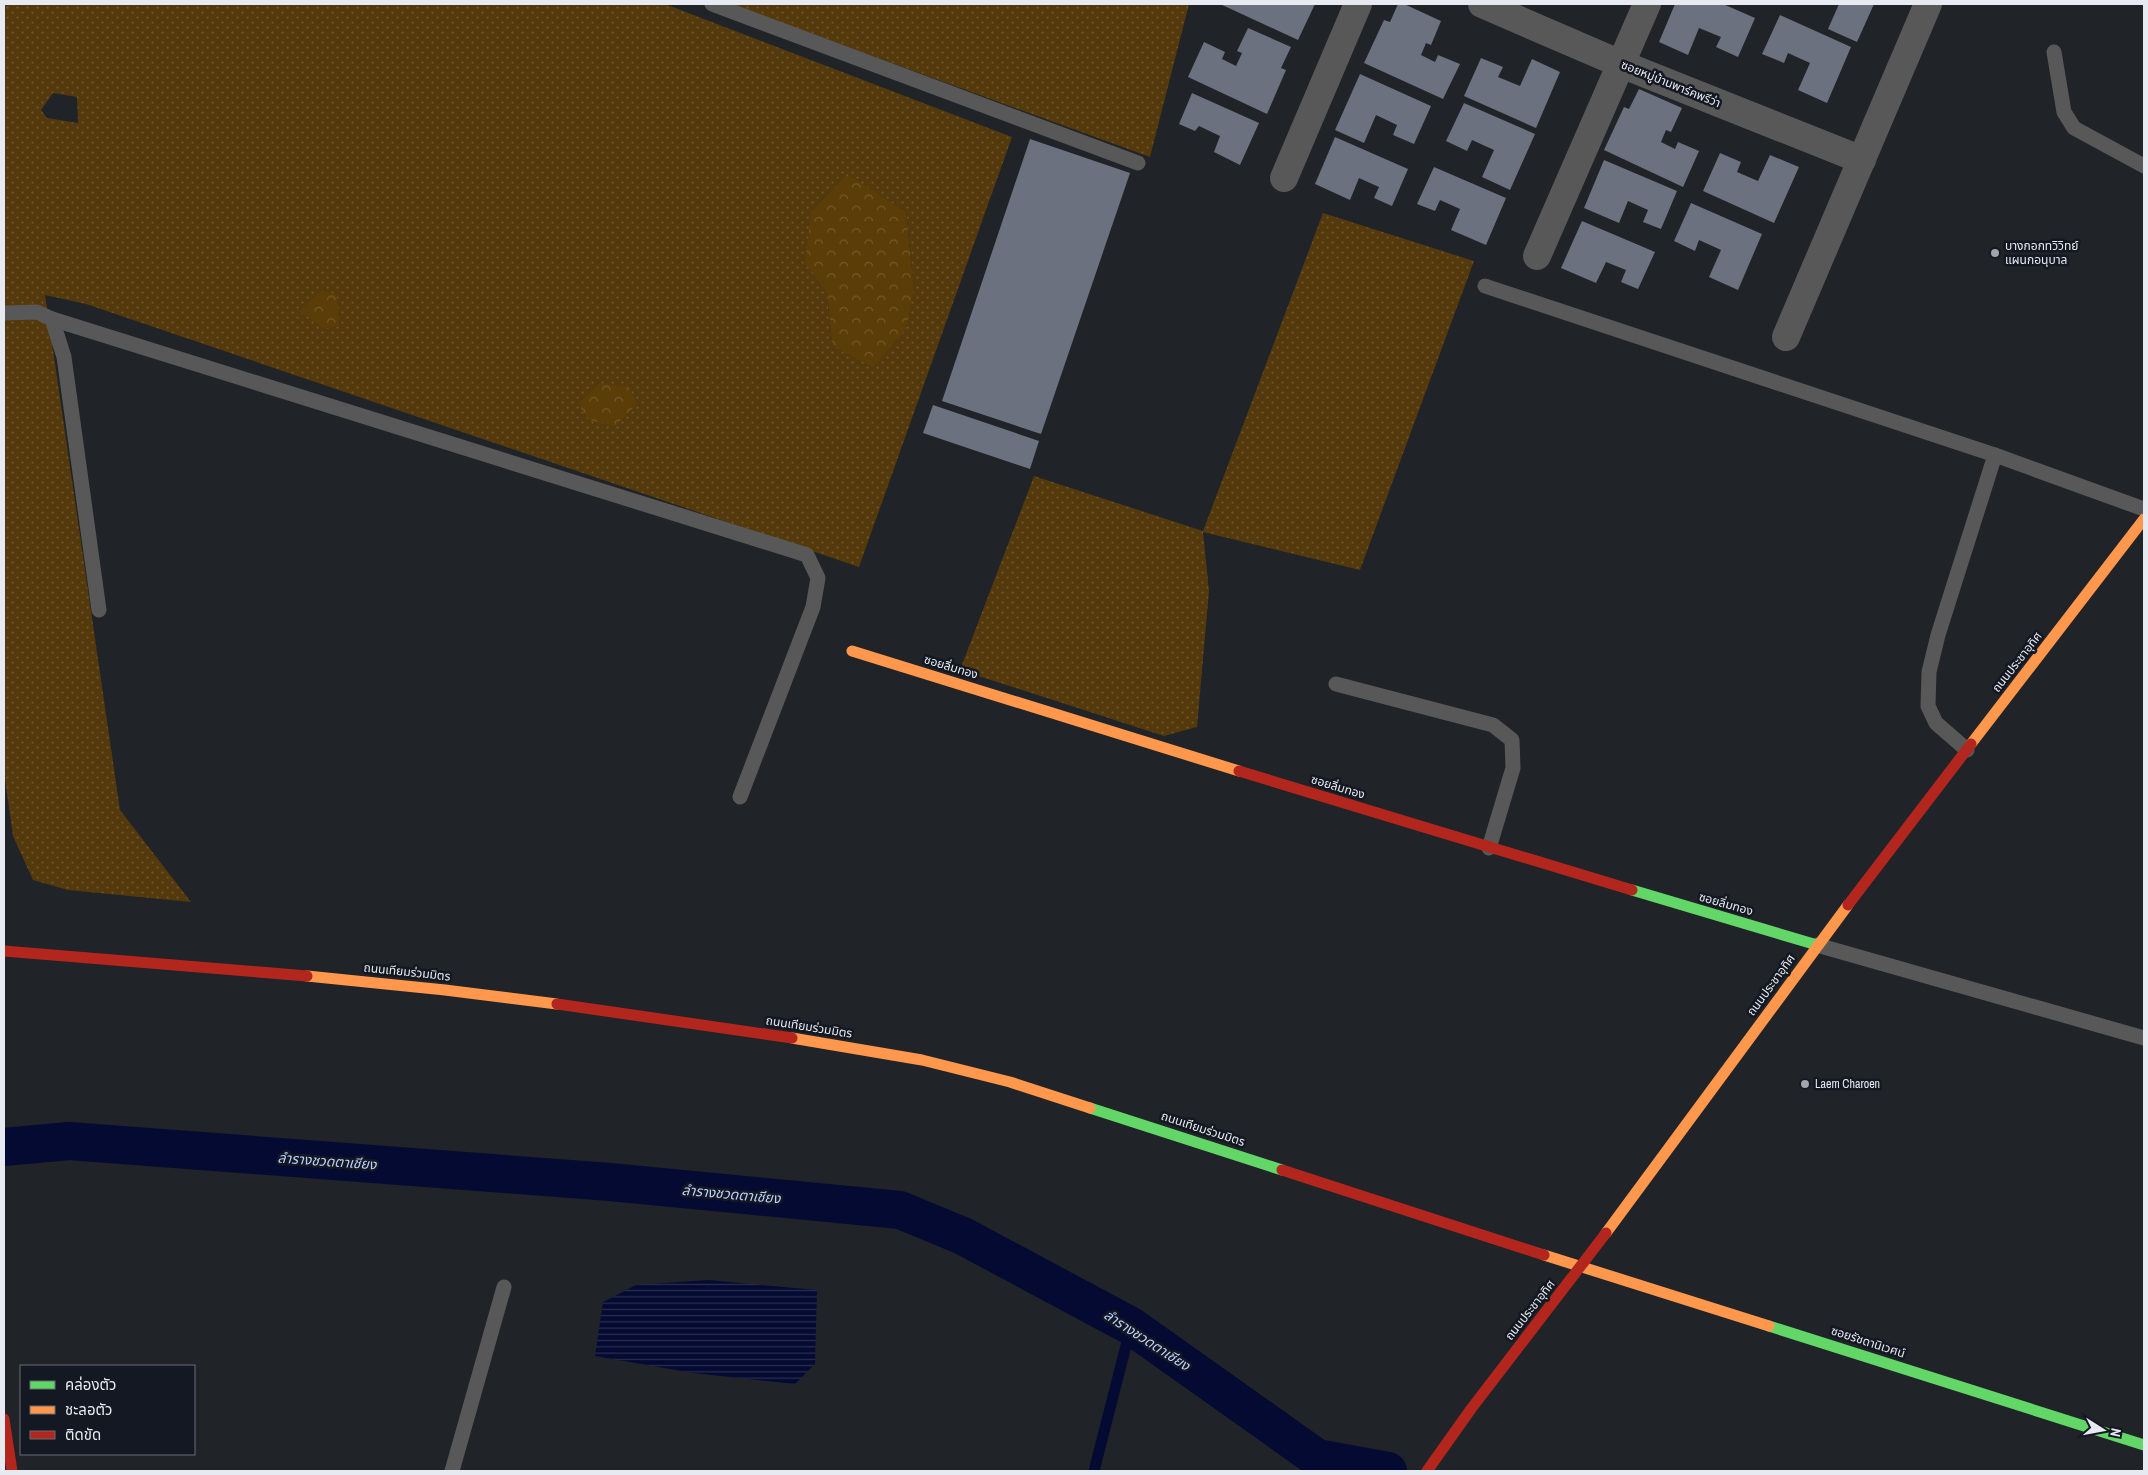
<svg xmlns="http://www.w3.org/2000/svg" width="2148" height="1475" font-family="'Archivo Narrow','Noto Sans Thai',sans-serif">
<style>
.green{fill:url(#green-dots);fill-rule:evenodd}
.forest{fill:url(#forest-crowns)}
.water{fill:url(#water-rules)}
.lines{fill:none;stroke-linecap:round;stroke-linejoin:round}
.stream{stroke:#050a32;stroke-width:11}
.canal{stroke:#050a32;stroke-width:38}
.building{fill:#6b717e}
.lane{stroke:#585858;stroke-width:15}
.street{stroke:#585858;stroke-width:28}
.fast{stroke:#63d668;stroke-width:11}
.slow{stroke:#ff974d;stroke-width:11}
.jam{stroke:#b3261e;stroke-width:11}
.poi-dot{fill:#a1a4ab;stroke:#141822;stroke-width:2}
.labels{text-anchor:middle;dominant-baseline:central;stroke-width:5;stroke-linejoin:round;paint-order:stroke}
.street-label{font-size:12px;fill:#e7eaf1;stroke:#141822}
.poi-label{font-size:12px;fill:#e7eaf1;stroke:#141822;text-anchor:start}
.water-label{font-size:14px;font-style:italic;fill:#bcd0ff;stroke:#141822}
</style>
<defs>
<pattern id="green-dots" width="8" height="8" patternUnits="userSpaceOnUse" patternTransform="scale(1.25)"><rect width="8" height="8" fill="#53390b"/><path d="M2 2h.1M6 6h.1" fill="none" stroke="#6c562f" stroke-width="1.8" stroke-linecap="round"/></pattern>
<pattern id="forest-crowns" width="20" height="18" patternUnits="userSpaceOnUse" patternTransform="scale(1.25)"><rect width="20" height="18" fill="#5b3d07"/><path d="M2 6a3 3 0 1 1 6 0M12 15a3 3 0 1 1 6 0" fill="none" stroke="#73592c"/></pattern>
<pattern id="water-rules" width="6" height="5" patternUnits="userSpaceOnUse" patternTransform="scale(1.25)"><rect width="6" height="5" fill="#050a32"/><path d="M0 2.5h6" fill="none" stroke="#292e50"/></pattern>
</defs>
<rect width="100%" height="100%" fill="#202328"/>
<g class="green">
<path d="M4,4H665L1012,137L859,567L86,304L45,295L120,810L191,902L68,890L33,880L13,836L4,772ZM53,93L77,97L78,123L47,118L41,110ZM847,175L906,212L914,288L832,345L827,292Z"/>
<polygon points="730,4 1189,4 1150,157"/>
<polygon points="1323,213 1474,261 1360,570 1203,532 1209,591 1197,727 1164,736 960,670 1034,476 1203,531"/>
</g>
<g class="forest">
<polygon points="847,174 906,212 914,288 906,329 873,367 832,345 827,292 805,263 811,213"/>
<polygon points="321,291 337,294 339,325 325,329 299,311"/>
<polygon points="600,383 630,388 637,404 615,426 589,420 578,404"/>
</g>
<polygon class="water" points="708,1280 817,1290 815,1364 795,1384 693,1373 595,1356 603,1302 636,1285"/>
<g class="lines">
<polyline class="stream" points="1094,1471 1131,1326"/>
<polyline class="canal" points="4,1147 69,1141 610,1182 900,1210 963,1236 1131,1326 1317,1458 1388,1471"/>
</g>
<g class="building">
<polygon points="1220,4 1315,4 1298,40"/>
<polygon points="1398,4 1404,4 1441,21 1431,45 1426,43 1421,55 1435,62 1438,55 1460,64 1443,99 1364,63 1384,20 1390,22"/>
<polygon points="1675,4 1723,4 1755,18 1738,57 1716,47 1721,37 1699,28 1688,55 1659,42"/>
<polygon points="1839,4 1874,4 1857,42 1828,29"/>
<polygon points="1780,15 1851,47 1827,103 1798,90 1810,63 1788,53 1784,63 1762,54"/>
<polygon points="1248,28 1291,47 1281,68 1286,70 1267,114 1188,77 1204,42 1225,52 1222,59 1236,66 1242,53 1237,51"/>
<polygon points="1481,58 1503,67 1498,77 1520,86 1532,59 1560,72 1536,128 1464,96"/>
<polygon points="1360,74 1431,106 1414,144 1393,135 1397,125 1376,115 1364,143 1335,130"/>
<polygon points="1639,89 1682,108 1671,132 1666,130 1661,142 1675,149 1678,142 1699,151 1683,187 1604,150 1624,107 1629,109"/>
<polygon points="1192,93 1259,123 1240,165 1214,152 1220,136 1199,126 1195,131 1179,124"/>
<polygon points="1464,103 1535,134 1510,190 1482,177 1494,150 1472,140 1467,151 1446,141"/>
<polygon points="1335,137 1408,169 1392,206 1374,198 1379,187 1359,178 1350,200 1315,184"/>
<polygon points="1030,139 1130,173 1041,434 942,401"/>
<polygon points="1720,153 1741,162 1737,172 1758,181 1770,155 1799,167 1774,223 1703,191"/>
<polygon points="1604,160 1677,191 1661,229 1643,222 1648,210 1628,201 1619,223 1584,208"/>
<polygon points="1434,167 1506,198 1486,245 1451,230 1460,209 1440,200 1435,211 1417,204"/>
<polygon points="1691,203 1762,234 1738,290 1709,277 1721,250 1699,240 1695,251 1674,241"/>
<polygon points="1582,221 1655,252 1638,289 1621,282 1626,270 1606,262 1596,283 1561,268"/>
<polygon points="933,405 1039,441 1030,469 923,433"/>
</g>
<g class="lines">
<g class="lane">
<polyline points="712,4 1138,163"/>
<polyline points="2054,52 2064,112 2074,128 2144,166"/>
<polyline points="1485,286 1995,455 2144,509"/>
<polyline points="4,313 37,312 52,319 64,357 99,610"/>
<polyline points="52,319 807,555 818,578 813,607 740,797"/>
<polyline points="1336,684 1493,725 1512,740 1513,768 1489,848"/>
<polyline points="1967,750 1936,723 1928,706 1929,672 1938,635 1995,455"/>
<polyline points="1817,945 2144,1038"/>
<polyline points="452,1471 504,1287"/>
</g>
<g class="street">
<polyline points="1482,4 1621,64 1862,160"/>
<polyline points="1284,178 1358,4"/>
<polyline points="1537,256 1647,4"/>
<polyline points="1786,337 1928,4"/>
</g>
<g class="fast">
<polyline points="1632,890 1817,945"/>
<polyline points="1090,1108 1282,1170"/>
<polyline points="1769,1326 2144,1445"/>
</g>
<g class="slow">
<polyline points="852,651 1239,771"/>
<polyline points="1971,744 2144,519"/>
<polyline points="307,976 445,990 557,1004"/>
<polyline points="792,1038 922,1060 1010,1082 1090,1108"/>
<polyline points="1606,1233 1848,905"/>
<polyline points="1544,1255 1769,1326"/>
</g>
<g class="jam">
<polyline points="1239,771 1632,890"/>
<polyline points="1848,905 1971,744"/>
<polyline points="4,951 307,976"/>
<polyline points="557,1004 792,1038"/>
<polyline points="1282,1170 1544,1255"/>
<polyline points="4,1419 12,1471"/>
<polyline points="1427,1471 1471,1409 1606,1233"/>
</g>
</g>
<g class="poi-dot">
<circle cx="1995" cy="253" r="5"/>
<circle cx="1805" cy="1084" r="5"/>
</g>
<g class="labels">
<g class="street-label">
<text transform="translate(1671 84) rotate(22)">ซอยหมู่บ้านพาร์คพรีว่า</text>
<text transform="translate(2017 662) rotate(-52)">ถนนประชาอุทิศ</text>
<text transform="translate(951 667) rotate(17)">ซอยลิ่มทอง</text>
<text transform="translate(1338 787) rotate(17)">ซอยลิ่มทอง</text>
<text transform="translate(1726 904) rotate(16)">ซอยลิ่มทอง</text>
<text transform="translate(407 972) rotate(6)">ถนนเทียมร่วมมิตร</text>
<text transform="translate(1771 985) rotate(-54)">ถนนประชาอุทิศ</text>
<text transform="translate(809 1027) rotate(9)">ถนนเทียมร่วมมิตร</text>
<text transform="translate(1203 1129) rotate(18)">ถนนเทียมร่วมมิตร</text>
<text transform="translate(1530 1310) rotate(-52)">ถนนประชาอุทิศ</text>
<text transform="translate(1868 1342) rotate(18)">ซอยรัชดานิเวศน์</text>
</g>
<g class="poi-label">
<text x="2005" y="246">บางกอกทวิวิทย์<tspan x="2005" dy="14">แผนกอนุบาล</tspan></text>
<text x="1815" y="1084">Laem Charoen</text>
</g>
<g class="water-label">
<text transform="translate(327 1161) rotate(4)">ลำรางชวดตาเชียง</text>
<text transform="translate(731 1194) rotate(5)">ลำรางชวดตาเชียง</text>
<text transform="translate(1147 1340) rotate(33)">ลำรางชวดตาเชียง</text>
</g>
</g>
<rect width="2148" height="1475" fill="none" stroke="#e7eaf1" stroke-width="10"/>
<rect x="20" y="1365" width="175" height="90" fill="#141822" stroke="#686c75"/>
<rect x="30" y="1381" width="25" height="8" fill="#63d668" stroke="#686c75"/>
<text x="65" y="1390" font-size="15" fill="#e7eaf1">คล่องตัว</text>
<rect x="30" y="1406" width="25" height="8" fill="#ff974d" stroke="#686c75"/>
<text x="65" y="1415" font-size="15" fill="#e7eaf1">ชะลอตัว</text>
<rect x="30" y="1431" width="25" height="8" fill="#b3261e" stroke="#686c75"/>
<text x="65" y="1440" font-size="15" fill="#e7eaf1">ติดขัด</text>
<g transform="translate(2103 1430) rotate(101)" stroke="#141822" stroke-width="4" paint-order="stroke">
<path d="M0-4L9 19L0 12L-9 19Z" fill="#e7eaf1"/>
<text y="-8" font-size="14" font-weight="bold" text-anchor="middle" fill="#e7eaf1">N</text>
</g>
</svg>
